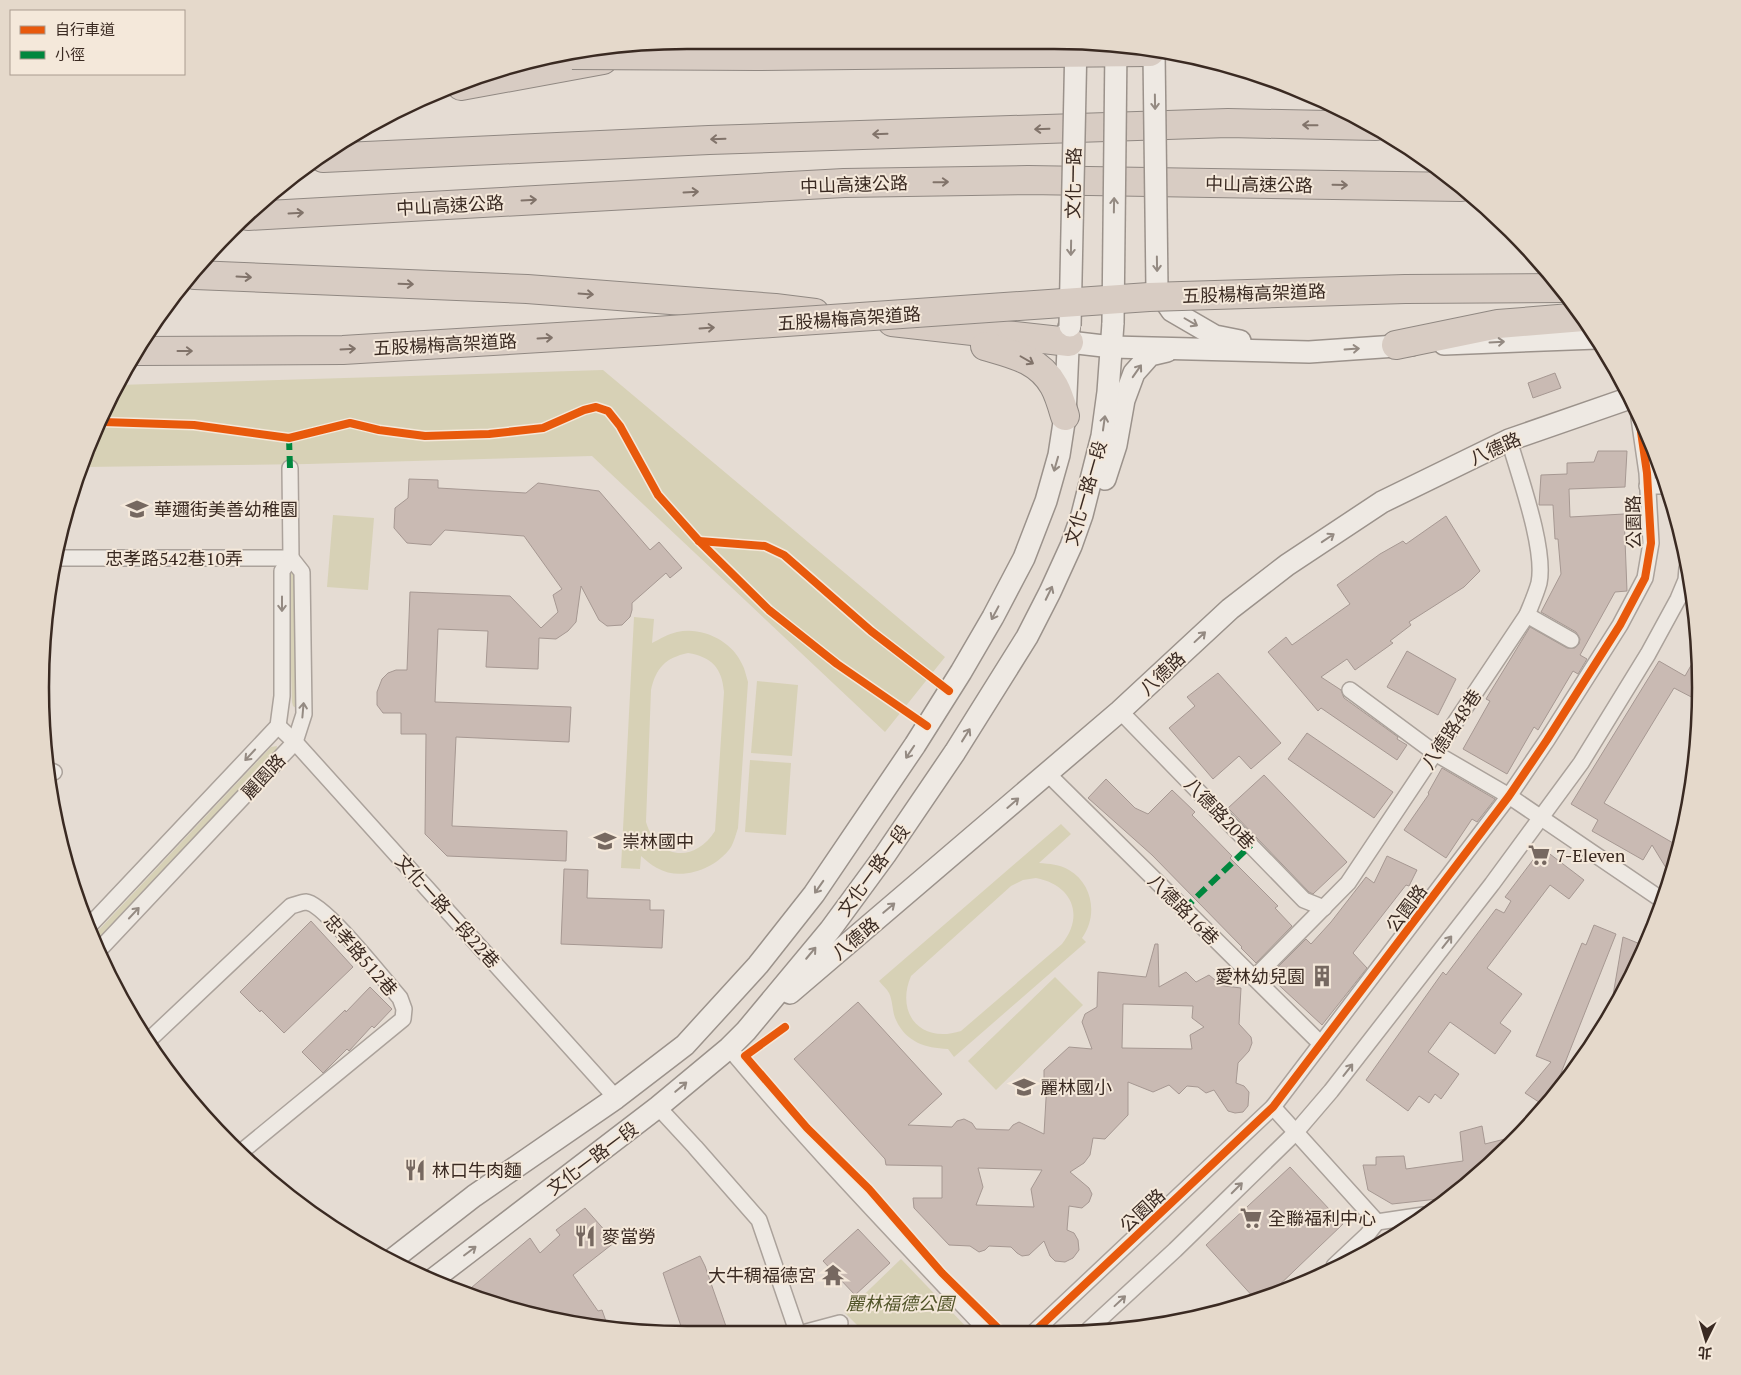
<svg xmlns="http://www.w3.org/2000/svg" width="1741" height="1375" font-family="'PT Serif','Noto Sans TC',serif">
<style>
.green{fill:#d7d1b6;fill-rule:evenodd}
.building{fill:#c9bab3;stroke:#a69892;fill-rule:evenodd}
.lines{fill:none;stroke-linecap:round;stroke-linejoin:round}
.street-casing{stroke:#aba29b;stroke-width:18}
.secondary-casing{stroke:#9b928b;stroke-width:24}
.highway-casing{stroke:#908882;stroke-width:30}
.street{stroke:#eee9e3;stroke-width:15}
.secondary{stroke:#eee9e3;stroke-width:21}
.highway{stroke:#d8ccc3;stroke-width:28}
.secondary-bridge-casing{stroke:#9b928b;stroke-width:24;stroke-linecap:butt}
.highway-bridge-casing{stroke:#908882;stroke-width:30;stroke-linecap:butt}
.secondary-bridge{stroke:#eee9e3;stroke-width:21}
.highway-bridge{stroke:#d8ccc3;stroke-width:28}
.quiet{stroke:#00873e;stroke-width:6;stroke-dasharray:12 6;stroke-linecap:butt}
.cycleway-casing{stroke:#f4e8da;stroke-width:11}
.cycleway{stroke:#e8590c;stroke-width:8}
.oneway{stroke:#948a82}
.oneway2{stroke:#81736a}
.labels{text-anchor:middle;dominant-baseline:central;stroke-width:4;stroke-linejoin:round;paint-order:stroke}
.street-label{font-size:18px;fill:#3a2a22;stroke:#f4e8da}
.poi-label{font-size:18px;fill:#3a2a22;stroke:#f4e8da;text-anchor:start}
.park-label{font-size:18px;font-style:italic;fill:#52552a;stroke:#f4e8da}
.rim{fill:none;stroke:#3a2a22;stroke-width:2.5}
</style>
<rect width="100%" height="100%" fill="#e5dcd3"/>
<g class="green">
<polygon points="603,370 945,657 885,732 592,456 308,464 84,467 118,385"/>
<polygon points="333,515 374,518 368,590 327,587"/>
<polygon points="293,570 297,578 299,706 296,708 293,706 292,702 288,577"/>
<path d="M634,617L654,619L652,643C660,639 668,634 677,632C702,626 732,641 742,664C745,669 746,676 748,682L738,828C736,834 734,842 731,847C716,869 681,882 657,868C651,865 646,860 641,856L640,869L621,868ZM688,653C712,657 722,668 724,692L715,831C694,864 657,859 646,822L651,690C656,668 665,658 688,653Z"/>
<polygon points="757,681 798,685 792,756 751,753"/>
<polygon points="277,746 276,751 98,942 95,934 271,747"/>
<polygon points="750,760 791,763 786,835 745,832"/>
<path d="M1061,824L1071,834L1039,863C1050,864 1059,864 1069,870C1093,884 1098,916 1082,938L1086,942L954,1057L948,1049C925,1048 906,1042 896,1020C892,1012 893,1001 889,993C887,989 882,985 879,981ZM1036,878C1072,885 1085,915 1062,944L961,1031C921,1044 895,1014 911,976L1011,886L1023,880Z"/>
<polygon points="1055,977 1083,1005 996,1090 968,1061"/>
<polygon points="901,1259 973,1334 866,1334 845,1313"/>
</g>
<g class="building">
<polygon points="1555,373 1561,388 1533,398 1528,383"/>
<polygon points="1598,451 1627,451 1625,487 1569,489 1570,517 1624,514 1627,591 1615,592 1580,655 1587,659 1578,674 1573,671 1538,730 1534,727 1507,774 1463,749 1490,701 1486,699 1530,627 1567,648 1575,648 1579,644 1580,639 1576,632 1541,612 1561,574 1558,539 1555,539 1553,505 1539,505 1541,475 1567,474 1567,463 1594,462"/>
<polygon points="409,479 438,480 438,488 526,493 538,483 599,491 650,550 659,542 682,568 670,578 666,573 632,603 632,610 630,617 622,625 607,626 599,620 581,586 576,622 568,631 556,639 539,638 538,669 486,667 488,631 438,629 435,702 571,707 569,742 456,737 452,826 567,831 566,861 447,856 425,834 426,734 401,734 401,713 383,713 377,705 377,692 382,679 388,673 396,670 407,670 410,592 510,596 541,628 558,612 553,595 562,589 524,536 445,530 431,545 407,543 394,528 395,508 408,498"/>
<polygon points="1446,516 1480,571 1464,587 1409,622 1411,625 1390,641 1393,643 1355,670 1347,659 1321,677 1341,690 1344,698 1398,737 1397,739 1407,745 1397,760 1321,708 1318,711 1268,652 1286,637 1292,645 1350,604 1337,585 1380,554 1403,541 1406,544"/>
<polygon points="1407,651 1456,679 1438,715 1387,687"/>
<polygon points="1697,655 1699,701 1674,688 1604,803 1680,847 1671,876 1652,845 1643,860 1592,831 1598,820 1571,804 1659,661 1685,676"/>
<polygon points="1218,673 1281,743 1251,769 1239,756 1213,779 1169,728 1195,706 1187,697"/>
<polygon points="1307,733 1393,792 1374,818 1288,759"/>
<polygon points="1442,768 1495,799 1477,822 1472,819 1446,858 1404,830 1429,794 1428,793"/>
<polygon points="1264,775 1347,862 1313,894 1309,892 1228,808"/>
<polygon points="1106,779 1135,808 1148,814 1172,790 1195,812 1192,815 1232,856 1230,858 1278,906 1275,908 1292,926 1256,963 1241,948 1242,947 1152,855 1088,798"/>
<polygon points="1542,848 1584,880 1569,899 1550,885 1487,968 1522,994 1500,1023 1511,1031 1495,1054 1450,1022 1428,1052 1459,1074 1441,1099 1435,1094 1429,1103 1419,1096 1408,1111 1366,1080 1443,972 1446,975 1496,909 1504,913 1511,901 1505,897"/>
<polygon points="1387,856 1417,870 1409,886 1406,885 1353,953 1367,968 1322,1025 1269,976 1306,939 1311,944 1331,922 1366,877 1374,883"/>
<polygon points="564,869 588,870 587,898 650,900 650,910 664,910 662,948 561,944"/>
<polygon points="311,921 353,967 284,1033 261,1010 260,1012 240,992"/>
<polygon points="1594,925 1616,934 1557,1083 1563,1087 1545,1106 1525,1093 1551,1062 1536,1056 1582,943 1586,945"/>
<polygon points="1623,937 1645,946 1634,974 1610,1013"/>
<path d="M1155,944H1158L1159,987L1186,972L1196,982L1209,975L1215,980L1217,985L1241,988L1239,1024L1251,1037L1252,1043L1249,1051L1238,1063L1236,1083L1244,1086L1249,1092L1248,1106L1243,1112L1235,1113L1228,1111L1214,1090L1206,1093L1198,1087L1187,1086L1179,1094L1169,1085L1153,1092L1128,1082V1115L1105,1139L1093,1138L1090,1155L1084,1163L1070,1172L1089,1188L1092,1194L1089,1202L1082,1208L1069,1206L1067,1230L1074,1233L1078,1240L1079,1250L1073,1258L1065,1262L1055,1261L1050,1256L1044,1241L1029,1255L1022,1256L1017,1253L1011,1247L989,1246L985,1250L979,1252L970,1246L949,1245L914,1208L913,1198H942V1166L886,1165L885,1159L794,1059L858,1002L942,1094L908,1125L952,1127L957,1121L964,1119L972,1123L976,1129L1009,1130L1013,1125L1019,1122L1044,1134L1047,1081L1044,1078V1070L1069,1047L1092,1049L1082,1022L1085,1014L1097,1007L1098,972L1146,977ZM1123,1004L1193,1006L1192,1018L1204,1027L1190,1035L1192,1049L1122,1048ZM978,1168L1042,1170L1031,1189L1034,1207L976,1205L983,1187Z"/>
<polygon points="370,987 392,1009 374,1028 372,1026 349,1051 347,1049 323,1073 302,1052 345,1010 346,1012"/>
<polygon points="1482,1126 1485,1144 1517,1136 1480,1174 1447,1198 1392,1204 1368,1190 1363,1165 1376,1165 1376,1157 1404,1156 1406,1169 1463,1161 1460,1132"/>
<polygon points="1290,1167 1343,1224 1272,1292 1255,1299 1206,1245"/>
<polygon points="585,1208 615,1242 573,1275 598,1311 602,1310 608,1327 561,1323 465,1293 530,1238 540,1253 560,1235 556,1230"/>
<polygon points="858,1229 890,1263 855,1295 823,1261"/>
<polygon points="700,1256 705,1266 729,1335 684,1335 663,1273"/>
</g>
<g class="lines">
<g class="street-casing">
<g id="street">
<polyline points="1647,486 1668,486"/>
<polyline points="57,558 291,558"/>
<polyline points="1527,615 1571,640"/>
<polyline points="1350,690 1435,753 1509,796 1662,900"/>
<polyline points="1120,711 1304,900 1324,908"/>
<polyline points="278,726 295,742 616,1098"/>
<polyline points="51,771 54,772"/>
<polyline points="1047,773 1321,1044"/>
<polyline points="91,924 278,726 282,696 282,571 291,558 290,468"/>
<polyline points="101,948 295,742 304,714 302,572 291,558"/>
<path d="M1254,978L1348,883L1527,615C1531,605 1536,594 1539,583C1546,549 1519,475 1509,440"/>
<path d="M148,1041L291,906C295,905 302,902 306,902C324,903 385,981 400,998L404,1009L403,1019L241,1152"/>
<path d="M729,1048C812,1147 901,1240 990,1334"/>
<polyline points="658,1107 695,1147 759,1220 798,1334"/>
<polyline points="1273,1107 1377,1222 1367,1235 1334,1266"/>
<polyline points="1377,1222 1424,1215"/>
<polyline points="1032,1334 1273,1107 1509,796 1547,740 1620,625 1645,578 1651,543 1647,473 1639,418"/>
<polyline points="1084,1334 1175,1250 1295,1133 1331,1091 1492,884 1581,763 1648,654 1678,599 1686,580 1687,568"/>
<polyline points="795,1335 840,1323"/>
</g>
</g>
<g class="secondary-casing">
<g id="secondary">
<polyline points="1157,289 1172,311 1215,336 1240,341"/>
<polyline points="1069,342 1112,347 1309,352 1411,345"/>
<polyline points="1444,344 1597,338"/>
<polyline points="1105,479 1116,445 1124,400 1134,373 1150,355 1167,351"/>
<polyline points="790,993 1120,711 1230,609 1287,565 1382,502 1509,440 1630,398"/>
<polyline points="393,1259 474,1196 616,1098 685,1045 758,965 814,894 915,745 961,672 993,617 1024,558 1046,501 1059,455 1065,416 1069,327"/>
<polyline points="431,1281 658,1107 729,1048 746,1031 830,930 885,855 955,752 1027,637 1050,592 1071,546 1082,515 1102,436 1108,392 1113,323"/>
</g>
</g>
<g class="highway-casing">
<g id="highway">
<polyline points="660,49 705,40"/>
<polyline points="461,86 603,60"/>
<polyline points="323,158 709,140 1228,123 1376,126"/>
<polyline points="248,216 844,183 1028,180 1461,187"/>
<polyline points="195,275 527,289 775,308 815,313"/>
<polyline points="892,322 1069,342"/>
<polyline points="1396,345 1498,324 1583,317"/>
<path d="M985,346C1012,354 1039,359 1054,386C1059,395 1062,406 1065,416"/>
</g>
</g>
<use href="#street" class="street"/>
<use href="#secondary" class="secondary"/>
<use href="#highway" class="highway"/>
<g class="secondary-bridge-casing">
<g id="secondary-bridge">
<polyline points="1154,53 1157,289"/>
<polyline points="1113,323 1116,46"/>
<polyline points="1070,326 1076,41"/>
</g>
</g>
<g class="highway-bridge-casing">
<g id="highway-bridge">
<polyline points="572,55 755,56 1150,52"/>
<polyline points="137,351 343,350 656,331 1149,297 1405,289 1562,288"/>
</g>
</g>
<use href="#secondary-bridge" class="secondary-bridge"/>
<use href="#highway-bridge" class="highway-bridge"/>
<g class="quiet">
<polyline points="289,438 290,468"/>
<polyline points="1184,909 1251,845"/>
</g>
<g class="cycleway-casing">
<g id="cycleway">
<polyline points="103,422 194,425 289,438 350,423 379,430 425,436 489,434 543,428 584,410 596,407 608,411 620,426 658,495 699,541 769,610 837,664 927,726"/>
<polyline points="699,541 765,546 784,555 871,631 949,691"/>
<polyline points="785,1027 745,1056 807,1128 869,1189 942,1273 1004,1334"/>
<polyline points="1032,1334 1273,1107 1509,796 1547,740 1620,625 1645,578 1651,543 1647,473 1639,418"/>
</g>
</g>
<use href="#cycleway" class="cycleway"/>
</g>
<defs><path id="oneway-shaft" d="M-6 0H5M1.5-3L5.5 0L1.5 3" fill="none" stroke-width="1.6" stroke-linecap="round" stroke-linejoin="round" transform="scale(1.25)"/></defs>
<g class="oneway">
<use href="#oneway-shaft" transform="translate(1155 102) rotate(89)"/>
<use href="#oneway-shaft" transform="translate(1114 205) rotate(-89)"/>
<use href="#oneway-shaft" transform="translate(1071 248) rotate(91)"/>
<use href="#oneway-shaft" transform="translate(1157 264) rotate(89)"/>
<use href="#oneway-shaft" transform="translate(1191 322) rotate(30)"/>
<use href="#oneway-shaft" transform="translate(1497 342) rotate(-3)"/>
<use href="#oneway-shaft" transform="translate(1352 349) rotate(-4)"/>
<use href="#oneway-shaft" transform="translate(1137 371) rotate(-55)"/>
<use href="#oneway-shaft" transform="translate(1104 423) rotate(-82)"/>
<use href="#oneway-shaft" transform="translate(1056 464) rotate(106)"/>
<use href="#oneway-shaft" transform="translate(1328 538) rotate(-34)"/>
<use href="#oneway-shaft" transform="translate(1049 593) rotate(-64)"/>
<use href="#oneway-shaft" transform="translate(282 604) rotate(90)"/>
<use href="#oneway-shaft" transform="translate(995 613) rotate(118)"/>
<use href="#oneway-shaft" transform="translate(1200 637) rotate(-43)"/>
<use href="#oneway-shaft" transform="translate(303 710) rotate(-85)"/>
<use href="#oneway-shaft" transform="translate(966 735) rotate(-58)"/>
<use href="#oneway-shaft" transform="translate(910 752) rotate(124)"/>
<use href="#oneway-shaft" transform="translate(250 755) rotate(133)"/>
<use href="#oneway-shaft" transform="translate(1013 803) rotate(-41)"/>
<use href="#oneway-shaft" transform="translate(819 887) rotate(125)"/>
<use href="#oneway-shaft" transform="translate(889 908) rotate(-40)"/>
<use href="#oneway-shaft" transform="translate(134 913) rotate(-47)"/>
<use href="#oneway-shaft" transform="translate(1447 942) rotate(-52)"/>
<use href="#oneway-shaft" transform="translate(811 953) rotate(-50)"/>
<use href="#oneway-shaft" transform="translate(1348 1070) rotate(-52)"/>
<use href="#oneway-shaft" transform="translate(681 1087) rotate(-40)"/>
<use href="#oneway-shaft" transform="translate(1237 1188) rotate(-45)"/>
<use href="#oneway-shaft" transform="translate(470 1251) rotate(-37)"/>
<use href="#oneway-shaft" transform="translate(1120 1301) rotate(-43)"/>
</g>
<g class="oneway2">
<use href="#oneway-shaft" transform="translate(1310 125) rotate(-179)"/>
<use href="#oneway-shaft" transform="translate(1042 129) rotate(178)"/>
<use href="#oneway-shaft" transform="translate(880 134) rotate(178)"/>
<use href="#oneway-shaft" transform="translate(718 139) rotate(178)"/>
<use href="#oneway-shaft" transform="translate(941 182) rotate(-1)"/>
<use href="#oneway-shaft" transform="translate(1340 185) rotate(1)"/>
<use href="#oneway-shaft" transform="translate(691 192) rotate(-3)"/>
<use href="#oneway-shaft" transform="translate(529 200) rotate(-3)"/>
<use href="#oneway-shaft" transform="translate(296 213) rotate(-3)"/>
<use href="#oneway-shaft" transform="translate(244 277) rotate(3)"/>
<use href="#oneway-shaft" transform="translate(406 284) rotate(2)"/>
<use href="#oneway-shaft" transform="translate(586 294) rotate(4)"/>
<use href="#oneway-shaft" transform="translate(707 328) rotate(-4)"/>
<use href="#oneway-shaft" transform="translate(545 338) rotate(-3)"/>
<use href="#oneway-shaft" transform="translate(348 349) rotate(-3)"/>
<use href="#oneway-shaft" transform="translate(185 351)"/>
<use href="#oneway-shaft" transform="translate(1027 360) rotate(30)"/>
</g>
<defs>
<g id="school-bare" transform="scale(1.725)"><path d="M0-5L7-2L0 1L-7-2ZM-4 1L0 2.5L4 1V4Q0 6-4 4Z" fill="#766860" stroke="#f4e8da" stroke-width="2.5" paint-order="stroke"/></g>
<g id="supermarket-bare" transform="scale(1.725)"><path d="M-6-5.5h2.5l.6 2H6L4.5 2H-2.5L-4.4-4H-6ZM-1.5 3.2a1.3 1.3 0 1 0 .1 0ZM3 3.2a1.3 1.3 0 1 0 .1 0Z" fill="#766860" stroke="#f4e8da" stroke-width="2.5" paint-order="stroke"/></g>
<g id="building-bare" transform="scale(1.725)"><path d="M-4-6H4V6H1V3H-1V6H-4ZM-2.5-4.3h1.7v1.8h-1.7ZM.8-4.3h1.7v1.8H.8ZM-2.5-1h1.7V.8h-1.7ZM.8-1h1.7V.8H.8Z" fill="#766860" stroke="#f4e8da" stroke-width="2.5" paint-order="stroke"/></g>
<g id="restaurant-bare" transform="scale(1.725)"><path d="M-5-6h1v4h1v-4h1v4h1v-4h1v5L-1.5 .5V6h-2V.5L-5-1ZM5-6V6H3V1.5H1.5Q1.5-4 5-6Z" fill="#766860" stroke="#f4e8da" stroke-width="2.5" paint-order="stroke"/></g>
<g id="temple-bare" transform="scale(1.725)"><path d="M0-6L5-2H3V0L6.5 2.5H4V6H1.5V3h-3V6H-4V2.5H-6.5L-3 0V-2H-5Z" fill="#766860" stroke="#f4e8da" stroke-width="2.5" paint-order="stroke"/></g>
</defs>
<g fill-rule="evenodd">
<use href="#school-bare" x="137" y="509"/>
<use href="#school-bare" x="605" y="841"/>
<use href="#supermarket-bare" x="1539" y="855"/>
<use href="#building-bare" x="1322" y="976"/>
<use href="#school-bare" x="1024" y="1087"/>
<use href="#restaurant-bare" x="415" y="1170"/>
<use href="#supermarket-bare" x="1251" y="1218"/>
<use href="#restaurant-bare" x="585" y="1236"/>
<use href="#temple-bare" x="833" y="1275"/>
</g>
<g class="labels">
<g class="street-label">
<text transform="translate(1073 183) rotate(-89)">文化一路</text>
<text transform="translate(854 184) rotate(-2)">中山高速公路</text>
<text transform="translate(1259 184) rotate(1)">中山高速公路</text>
<text transform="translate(450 205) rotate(-3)">中山高速公路</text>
<text transform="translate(1254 293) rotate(-2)">五股楊梅高架道路</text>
<text transform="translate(849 318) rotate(-4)">五股楊梅高架道路</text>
<text transform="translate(445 344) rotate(-3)">五股楊梅高架道路</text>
<text transform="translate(1495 448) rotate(-24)">八德路</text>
<text transform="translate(1085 493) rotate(-74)">文化一路一段</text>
<text transform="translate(1633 522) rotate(-91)">公園路</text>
<text x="174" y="558">忠孝路542巷10弄</text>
<text transform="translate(1162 673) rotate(-43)">八德路</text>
<text transform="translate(1451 729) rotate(-56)">八德路48巷</text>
<text transform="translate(263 776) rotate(-47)">麗園路</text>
<text transform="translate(1220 813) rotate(46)">八德路20巷</text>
<text transform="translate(873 870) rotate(-54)">文化一路一段</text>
<text transform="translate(1406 908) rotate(-53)">公園路</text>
<text transform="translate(1184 909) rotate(45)">八德路16巷</text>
<text transform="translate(448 911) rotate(48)">文化一路一段22巷</text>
<text transform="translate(855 938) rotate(-40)">八德路</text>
<text transform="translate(361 955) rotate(49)">忠孝路512巷</text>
<text transform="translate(592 1158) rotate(-37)">文化一路一段</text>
<text transform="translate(1142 1210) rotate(-43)">公園路</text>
</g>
<g class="poi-label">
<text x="154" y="509">華邇街美善幼稚園</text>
<text x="622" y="841">崇林國中</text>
<text x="1556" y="855">7-Eleven</text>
<text x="1305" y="976" text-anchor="end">愛林幼兒園</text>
<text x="1040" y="1087">麗林國小</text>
<text x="432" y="1170">林口牛肉麵</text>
<text x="1268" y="1218">全聯福利中心</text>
<text x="602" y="1236">麥當勞</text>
<text x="816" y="1275" text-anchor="end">大牛稠福德宮</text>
</g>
<g class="park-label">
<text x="900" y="1303">麗林福德公園</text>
</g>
</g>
<path d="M0 0H1741V1375H0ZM687 49H1054A638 638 0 0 1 1692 687V688A638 638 0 0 1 1054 1326H687A638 638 0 0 1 49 688V687A638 638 0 0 1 687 49Z" fill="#e5d9cb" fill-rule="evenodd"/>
<path class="rim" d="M687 49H1054A638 638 0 0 1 1692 687V688A638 638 0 0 1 1054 1326H687A638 638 0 0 1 49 688V687A638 638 0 0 1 687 49Z"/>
<rect x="10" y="10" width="175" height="65" fill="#f4e8da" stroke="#aa9c90"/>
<rect x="20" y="26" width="25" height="8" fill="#e8590c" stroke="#aa9c90"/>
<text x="55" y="35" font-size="15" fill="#3a2a22">自行車道</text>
<rect x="20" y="51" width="25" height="8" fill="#00873e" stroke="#aa9c90"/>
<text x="55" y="60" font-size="15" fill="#3a2a22">小徑</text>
<g transform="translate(1706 1340) rotate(185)" stroke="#f4e8da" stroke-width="4" paint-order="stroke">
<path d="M0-4L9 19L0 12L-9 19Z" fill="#3a2a22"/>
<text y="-8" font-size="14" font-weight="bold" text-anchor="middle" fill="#3a2a22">北</text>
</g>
</svg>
